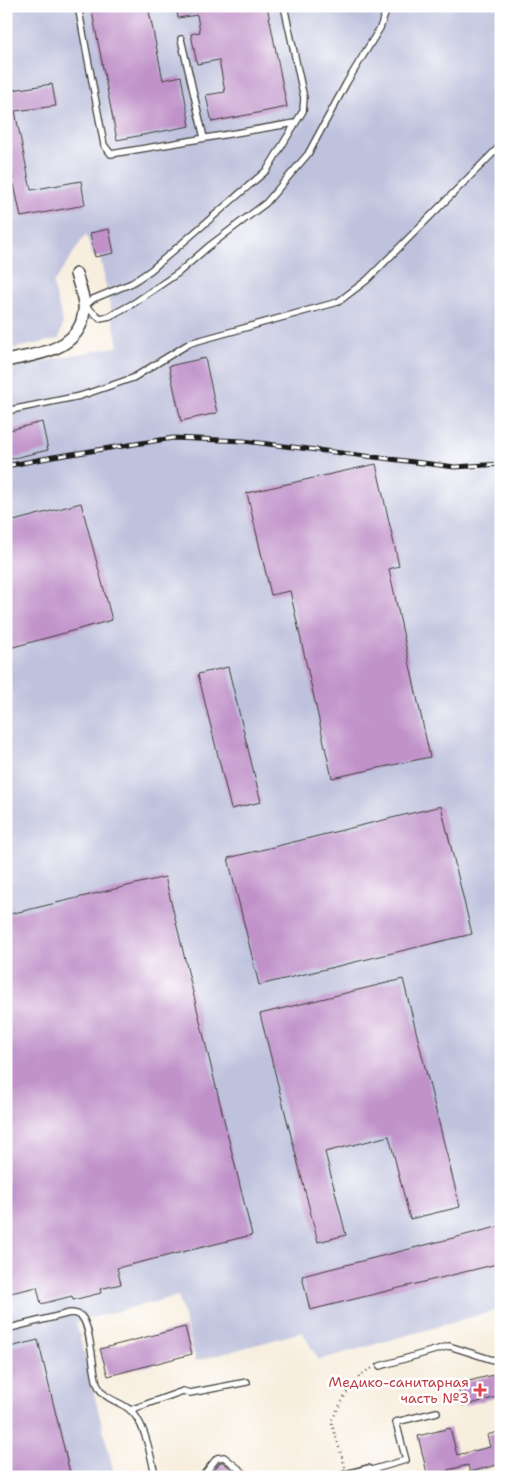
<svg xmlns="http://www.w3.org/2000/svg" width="507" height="1483" font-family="'Shantell Sans',sans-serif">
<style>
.industrial{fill:#bfc2dd}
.building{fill:#c092c9}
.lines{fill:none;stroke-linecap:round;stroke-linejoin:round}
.lane-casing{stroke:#3d3c39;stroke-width:8}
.street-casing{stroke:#3d3c39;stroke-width:14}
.path{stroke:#3d3c39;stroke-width:2;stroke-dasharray:1 4;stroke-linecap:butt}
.lane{stroke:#fff;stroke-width:5.5}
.street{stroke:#fff;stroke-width:11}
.rail-casing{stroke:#1c1c1c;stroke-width:5}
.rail{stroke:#fff;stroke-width:3;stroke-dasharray:9;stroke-linecap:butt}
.health-dot{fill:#e0444e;stroke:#fff;stroke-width:2}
.labels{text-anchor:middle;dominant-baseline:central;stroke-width:5;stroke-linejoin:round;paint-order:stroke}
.health-label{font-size:14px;fill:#be3a42;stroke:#fff;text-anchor:end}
</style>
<rect width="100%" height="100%" fill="#fff"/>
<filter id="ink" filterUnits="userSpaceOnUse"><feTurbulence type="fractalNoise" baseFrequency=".02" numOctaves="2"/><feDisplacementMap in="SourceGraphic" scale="10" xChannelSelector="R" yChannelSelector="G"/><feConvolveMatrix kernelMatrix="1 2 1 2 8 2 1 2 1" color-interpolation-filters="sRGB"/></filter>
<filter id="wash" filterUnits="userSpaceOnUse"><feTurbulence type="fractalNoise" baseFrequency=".0096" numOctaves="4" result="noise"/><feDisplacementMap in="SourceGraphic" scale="20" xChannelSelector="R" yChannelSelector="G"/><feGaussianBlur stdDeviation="1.12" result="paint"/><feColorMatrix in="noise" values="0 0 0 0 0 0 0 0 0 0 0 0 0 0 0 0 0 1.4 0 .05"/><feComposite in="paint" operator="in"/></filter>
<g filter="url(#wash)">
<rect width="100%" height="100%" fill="#f7eede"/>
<polygon class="industrial" points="6,6 501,6 501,976 498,977 501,988 501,1309 319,1360 302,1332 196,1361 178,1296 76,1322 115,1477 6,1477 6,369 118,346 100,257 94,258 86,234 53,284 63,323 59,339 6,350"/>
<g id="blocks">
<g class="building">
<polygon points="91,6 148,6 163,80 181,76 190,126 117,140"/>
<polygon points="176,6 267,6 287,107 212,122 206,95 225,92 219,60 197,64 191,34 200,32 197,15 178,18"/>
<polygon points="52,84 56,106 15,111 31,190 81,181 85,205 21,217 6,147 6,91"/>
<polygon points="109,229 114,253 95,257 90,233"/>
<polygon points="205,358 217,413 181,421 169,366"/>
<polygon points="42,422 48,450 6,460 6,431"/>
<polygon points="376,464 399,566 389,569 430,757 332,778 290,591 271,595 247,493"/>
<polygon points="81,503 112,620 6,649 6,523"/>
<polygon points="228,667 261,802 231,809 198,674"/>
<polygon points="441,806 472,934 259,985 228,858"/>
<polygon points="165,877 252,1235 117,1268 121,1284 100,1289 101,1293 73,1300 72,1296 41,1304 37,1287 6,1294 6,915"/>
<polygon points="403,979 460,1207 410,1219 389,1136 325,1152 346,1235 318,1242 260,1014"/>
<polygon points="501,1226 501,1263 310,1310 302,1276"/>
<polygon points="185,1327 192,1354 108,1376 100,1349"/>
<polygon points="38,1340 71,1477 6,1477 6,1348"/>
<polygon points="501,1373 501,1396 463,1406 457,1384"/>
<polygon points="450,1428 457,1455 490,1447 487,1435 498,1432 501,1444 501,1464 470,1472 468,1465 448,1470 449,1477 428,1477 418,1436"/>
<polygon points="220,1462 223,1462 241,1477 209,1477"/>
</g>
</g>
</g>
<g filter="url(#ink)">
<use href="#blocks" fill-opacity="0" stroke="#3d3c39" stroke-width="1"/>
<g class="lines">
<g class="lane-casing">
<g id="lane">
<polyline points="78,6 104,145 111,154 295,123"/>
<polyline points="284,6 304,98 303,111 267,170 151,270 132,283 93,299 85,306 100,318 110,316 134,303 178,273 208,247 266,203 308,154 347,82 380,28 388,6"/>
<polyline points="181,39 204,138"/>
<polyline points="6,411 80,396 133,378 190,343 338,302 367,280 501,145"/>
<path d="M6,1329L70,1313C74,1313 77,1313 81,1316C91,1325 92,1368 97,1383C102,1399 117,1400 129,1409C146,1422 150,1457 156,1477"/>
<polyline points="380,1366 449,1346 493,1360 501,1358"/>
<polyline points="130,1410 183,1391 190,1393 247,1382"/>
<polyline points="368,1471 406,1460 396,1422 437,1412"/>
<polyline points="202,1477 217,1458 224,1457 249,1477"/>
</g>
</g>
<g class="street-casing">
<g id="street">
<path d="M6,361C32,355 69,352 81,324C83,318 85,311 84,304C83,294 79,284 76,274"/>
<polyline points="345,1477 368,1471"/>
</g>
</g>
<path class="path" d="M345,1467L331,1421C342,1403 352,1375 373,1368"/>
<use href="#lane" class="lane"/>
<use href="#street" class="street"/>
<g class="rail-casing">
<polyline id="rail" points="6,466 53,457 173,438 244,441 455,467 501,464"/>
</g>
<use href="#rail" class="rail"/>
</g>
</g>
<path class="health-dot" d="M477.5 1382.5h5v5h5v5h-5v5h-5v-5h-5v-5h5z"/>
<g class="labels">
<g class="health-label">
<text x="469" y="1382">Медико-санитарная<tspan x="469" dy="16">часть №3</tspan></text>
</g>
</g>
<rect width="507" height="1483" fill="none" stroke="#fff" stroke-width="25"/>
</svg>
